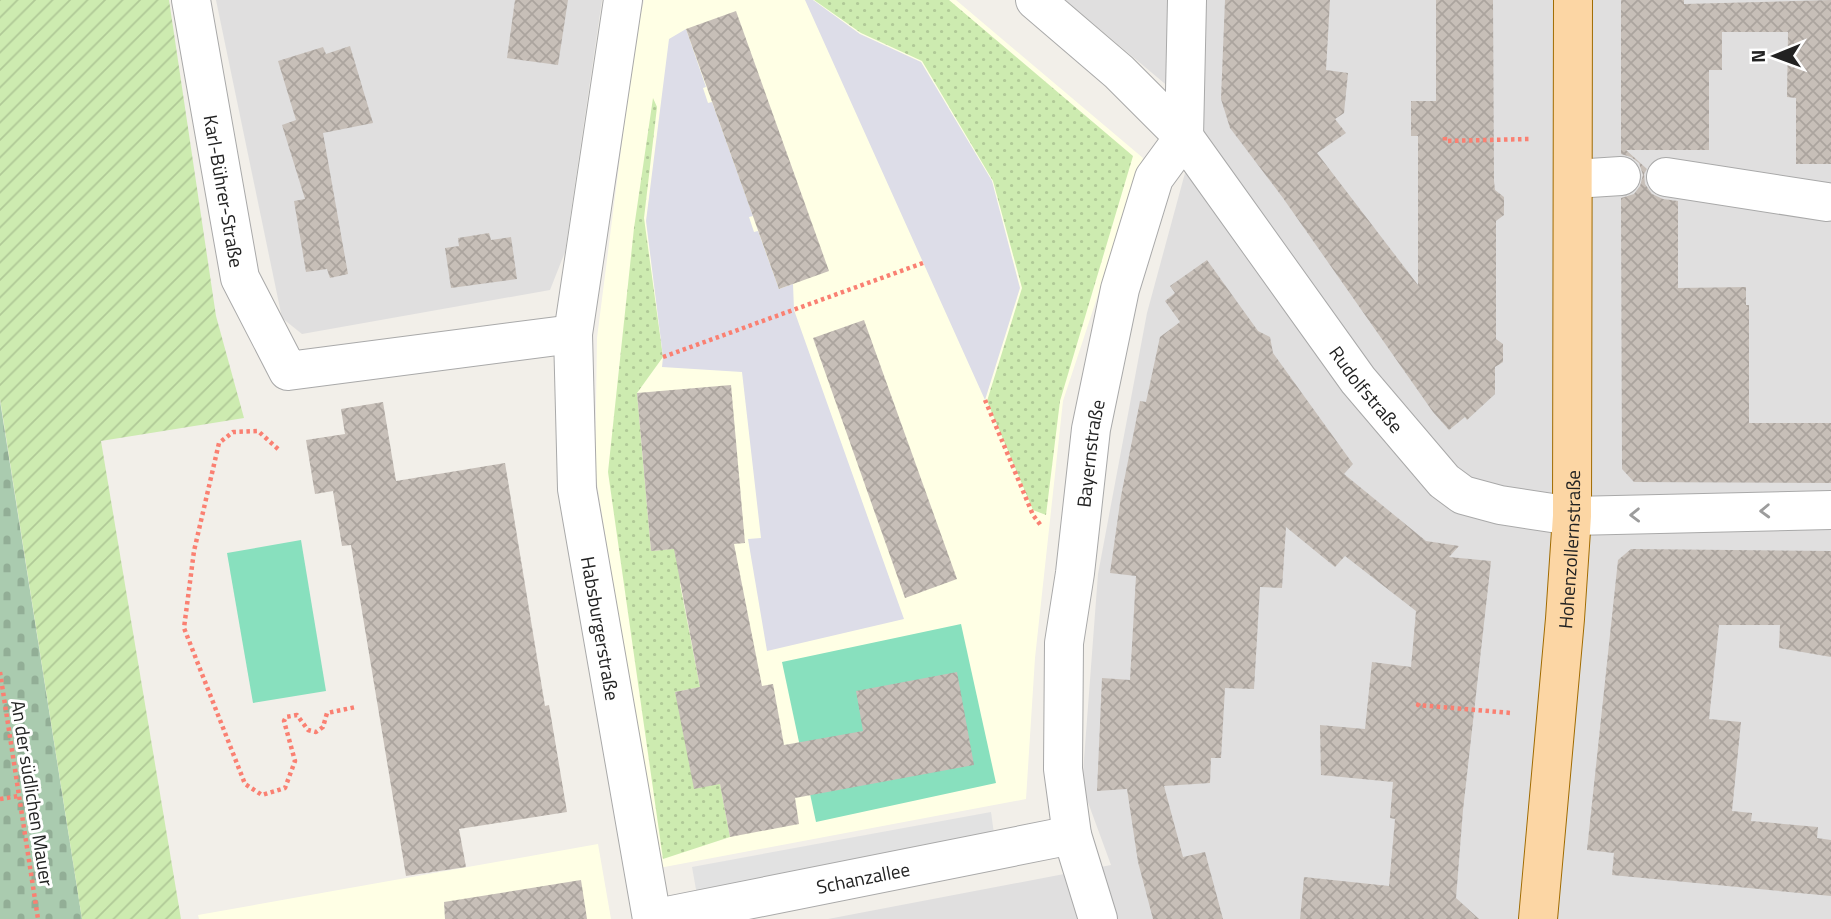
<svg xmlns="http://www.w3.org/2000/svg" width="1831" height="919" font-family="'Titillium Web',sans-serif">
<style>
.residential{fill:#e0dfdf}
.education{fill:#ffffe5}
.grass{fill:url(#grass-dots)}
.cemetery{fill:url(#cemetery-stones)}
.garden{fill:url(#garden-furrows)}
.pitch{fill:#88e0be}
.parking{fill:#e2e2e2}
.plaza{fill:#dddde8}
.building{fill:url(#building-cross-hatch)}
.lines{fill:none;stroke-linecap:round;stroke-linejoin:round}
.minor-casing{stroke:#a9a9a9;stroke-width:40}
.major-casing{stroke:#a06b00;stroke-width:40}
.path{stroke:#fa8072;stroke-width:4.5;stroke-dasharray:3.5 3.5;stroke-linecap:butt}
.minor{stroke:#fff;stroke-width:38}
.major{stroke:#fcd6a4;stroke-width:38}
.oneway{stroke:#9c9c9c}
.labels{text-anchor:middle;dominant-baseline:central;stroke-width:6;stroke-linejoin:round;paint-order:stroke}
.street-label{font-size:19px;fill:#222;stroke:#fff}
</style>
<defs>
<pattern id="grass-dots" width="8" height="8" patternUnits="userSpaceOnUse" patternTransform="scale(1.75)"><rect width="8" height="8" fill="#cdebb0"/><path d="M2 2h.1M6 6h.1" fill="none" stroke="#b0c997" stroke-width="1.8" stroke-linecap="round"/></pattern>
<pattern id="cemetery-stones" width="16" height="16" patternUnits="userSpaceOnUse" patternTransform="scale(1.75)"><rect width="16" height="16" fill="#aacbaf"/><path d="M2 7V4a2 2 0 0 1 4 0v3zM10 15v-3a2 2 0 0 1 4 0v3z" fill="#92ae96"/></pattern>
<pattern id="garden-furrows" width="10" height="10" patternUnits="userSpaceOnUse" patternTransform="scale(1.75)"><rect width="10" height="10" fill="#cdebb0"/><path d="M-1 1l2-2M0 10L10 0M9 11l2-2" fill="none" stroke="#b0c997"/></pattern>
<pattern id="building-cross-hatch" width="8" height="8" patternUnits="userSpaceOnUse" patternTransform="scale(1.75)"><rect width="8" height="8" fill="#c7bfb8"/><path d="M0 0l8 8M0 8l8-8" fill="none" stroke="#aba49e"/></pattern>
</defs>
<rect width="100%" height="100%" fill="#f2efe9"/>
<g class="residential">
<polygon points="216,0 602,0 565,252 550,290 302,334 282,318"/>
<polygon points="1065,0 1831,0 1831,919 828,919 1111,865 1082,786 1098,574 1147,313 1201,114"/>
</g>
<g class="education">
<polygon points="644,0 956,0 1143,158 1063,401 1035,658 1026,799 659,868 595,471 597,338 635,40"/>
<polygon points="598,844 611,919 199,919 198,915"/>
</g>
<g class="grass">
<polygon points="814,0 949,0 1133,156 1060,401 1046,515 1033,510 987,401 1022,288 993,181 922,61 861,33"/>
<polygon points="653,98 657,107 644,218 663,357 637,393 651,551 683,548 680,584 700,687 675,692 720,784 730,837 663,859 608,472 634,228"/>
</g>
<polygon class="cemetery" points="0,401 82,919 0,919"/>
<polygon class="garden" points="0,0 169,0 216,316 244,418 101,441 181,919 82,919 0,399"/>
<g class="pitch">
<polygon points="301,540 326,691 253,703 227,553"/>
<polygon points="961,624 996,783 816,822 782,662"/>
</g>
<polygon class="parking" points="991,812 995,841 697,895 692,867"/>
<g class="plaza">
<polygon points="805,0 813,0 860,34 921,62 992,181 1020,288 985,400"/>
<polygon points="686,29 706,87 703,88 708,103 712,102 753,216 749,217 754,232 758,231 779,289 793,284 794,310 904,619 767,651 748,539 761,538 742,372 662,367 663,357 646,221 669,39"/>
</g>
<g class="building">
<polygon points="515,0 568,0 558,65 507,58"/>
<polygon points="1225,0 1330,0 1326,70 1348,73 1344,113 1335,119 1346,133 1317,153 1418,285 1418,136 1411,136 1411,101 1436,101 1436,0 1493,0 1494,181 1495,190 1504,197 1504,215 1496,221 1496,339 1503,344 1503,362 1495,367 1495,394 1467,420 1465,417 1449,430 1433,412 1283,198 1230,128 1221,99"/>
<polygon points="1621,0 1684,0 1684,4 1831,0 1831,164 1796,164 1796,98 1787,97 1788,32 1722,32 1722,70 1709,70 1709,150 1626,150 1647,169 1644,174 1645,184 1652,194 1663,199 1678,201 1678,288 1746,287 1746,305 1749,305 1749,423 1831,423 1831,483 1634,482 1622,469 1621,198 1634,194 1640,186 1643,175 1639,163 1631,157 1621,154"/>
<polygon points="736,11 829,271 779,289 686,29"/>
<polygon points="350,46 373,123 323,133 348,274 330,278 327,269 306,272 294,201 305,199 282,125 296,120 278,61 323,47 326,54"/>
<polygon points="489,233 491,240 511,237 517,279 451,288 445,248 459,246 458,238"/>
<polygon points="1207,260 1258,331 1270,337 1273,353 1353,464 1344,474 1426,541 1459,546 1449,557 1491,561 1463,810 1456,898 1479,919 1300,919 1304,877 1389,886 1395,819 1390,818 1393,782 1321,775 1320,725 1365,729 1372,662 1411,667 1416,611 1345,556 1335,567 1286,527 1282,588 1260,587 1254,689 1225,688 1221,758 1211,758 1210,783 1164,786 1183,857 1205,852 1223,919 1153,919 1138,862 1127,789 1097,791 1102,678 1130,680 1136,576 1110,573 1121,496 1140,401 1146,402 1160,337 1180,322 1165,301 1175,293 1170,286"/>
<polygon points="864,320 957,579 905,598 813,338"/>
<polygon points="731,385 745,543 734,544 762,686 773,684 784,745 863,731 856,691 957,672 974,765 795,798 799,824 730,837 720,784 694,789 675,692 700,687 674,549 651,551 637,393"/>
<polygon points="383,402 396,481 505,463 545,706 549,705 567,812 459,829 466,867 406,876 351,545 342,546 333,491 315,494 306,440 345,434 341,409"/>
<polygon points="1631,549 1831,551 1831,657 1779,648 1780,625 1719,625 1709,719 1741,722 1732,811 1752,813 1751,821 1818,827 1817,838 1831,840 1831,896 1612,875 1614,853 1587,850 1618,560"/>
<polygon points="581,880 587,919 445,919 444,902"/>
</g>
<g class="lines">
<g class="minor-casing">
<g id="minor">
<path id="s1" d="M191,0L240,278L288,371L573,334"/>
<path id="s2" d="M623,0L573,334L577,489L652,919"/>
<path id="s3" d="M1035,0L1119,72L1184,137L1358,380L1444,481L1463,495L1500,505L1572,516L1831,510"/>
<polyline points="1666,177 1827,202"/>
<polyline points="1574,179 1621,176"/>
<path id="s4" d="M652,919L1072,835"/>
<path id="s5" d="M1098,919L1072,835L1063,769L1064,643L1075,573L1091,429L1120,289L1154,178L1184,137L1187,0"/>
</g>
</g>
<g class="major-casing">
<g id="major">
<path id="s6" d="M1538,919L1565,619L1572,516L1573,0"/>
</g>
</g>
<g class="path">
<polyline points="1445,137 1445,141 1529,139"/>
<polyline points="663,357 923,263"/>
<polyline points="985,400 1033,515 1042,527"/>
<polyline points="278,449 258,431 233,432 219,443 194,551 184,628 245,784 262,795 285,788 295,761 284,721 286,717 297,715 308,730 316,732 323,727 327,713 356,707"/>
<polyline points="0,672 38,919"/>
<polyline points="1419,703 1418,705 1511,713"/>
<polyline points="0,799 19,796"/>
</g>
<use href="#minor" class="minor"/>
<use href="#major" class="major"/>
</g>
<defs><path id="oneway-chevron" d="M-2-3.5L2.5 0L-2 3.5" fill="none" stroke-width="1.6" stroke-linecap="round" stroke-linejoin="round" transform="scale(1.75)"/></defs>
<g class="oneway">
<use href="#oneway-chevron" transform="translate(1765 511) rotate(178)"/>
<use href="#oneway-chevron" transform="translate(1635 515) rotate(179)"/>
</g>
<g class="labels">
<g class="street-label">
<text stroke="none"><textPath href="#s1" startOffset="194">Karl-Bührer-Straße</textPath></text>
<text stroke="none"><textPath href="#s3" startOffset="514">Rudolfstraße</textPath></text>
<text stroke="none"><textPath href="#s5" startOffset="472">Bayernstraße</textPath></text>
<text stroke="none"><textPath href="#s6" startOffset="371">Hohenzollernstraße</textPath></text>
<text stroke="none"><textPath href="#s2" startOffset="634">Habsburgerstraße</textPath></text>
<text transform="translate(33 793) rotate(81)">An der südlichen Mauer</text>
<text stroke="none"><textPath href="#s4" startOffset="215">Schanzallee</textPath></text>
</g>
</g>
<g transform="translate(1775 56) rotate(269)" stroke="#ffffff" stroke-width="5" paint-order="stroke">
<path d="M0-5L12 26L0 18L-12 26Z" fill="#222222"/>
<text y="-10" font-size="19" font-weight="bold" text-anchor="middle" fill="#222222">N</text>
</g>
</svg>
